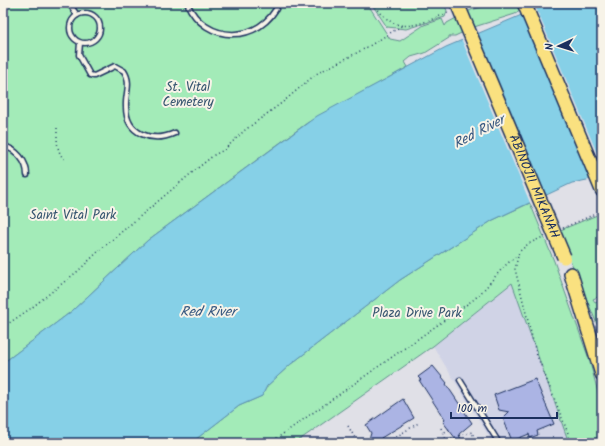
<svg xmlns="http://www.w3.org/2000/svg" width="605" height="446" font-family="Kalam,sans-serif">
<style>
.built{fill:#d0d3e6}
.green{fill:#a3ebb8;stroke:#5f8d8b}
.water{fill:#86d0e7;stroke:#5b90b0}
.pier{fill:#e0e0e7}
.building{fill:#abb4e4;stroke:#1b2f5e}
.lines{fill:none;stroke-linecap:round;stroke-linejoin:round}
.lane-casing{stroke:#1b2f5e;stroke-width:7}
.primary-casing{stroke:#1b2f5e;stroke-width:16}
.path{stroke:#1b2f5e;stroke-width:1.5;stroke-dasharray:1 3;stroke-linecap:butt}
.lane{stroke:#f7f3e8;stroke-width:4}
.primary{stroke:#fae180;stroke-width:13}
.primary-bridge-casing{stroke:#1b2f5e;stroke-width:16;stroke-linecap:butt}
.primary-bridge{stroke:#fae180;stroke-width:13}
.labels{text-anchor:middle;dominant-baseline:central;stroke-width:4;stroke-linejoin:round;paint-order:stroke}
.park-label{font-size:13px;fill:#365570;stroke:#f7f3e8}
.street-label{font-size:13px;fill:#1b2f5e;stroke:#f7f3e8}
.water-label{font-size:14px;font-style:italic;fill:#365780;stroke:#f7f3e8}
</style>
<rect width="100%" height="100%" fill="#e0e0e7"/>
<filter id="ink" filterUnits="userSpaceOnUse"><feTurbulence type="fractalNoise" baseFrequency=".025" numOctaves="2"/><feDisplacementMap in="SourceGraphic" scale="8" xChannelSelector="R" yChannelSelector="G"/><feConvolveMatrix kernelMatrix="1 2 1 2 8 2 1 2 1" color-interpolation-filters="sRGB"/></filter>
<g filter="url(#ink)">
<polygon class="built" points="512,283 545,374 573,443 493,443 433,346"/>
<g class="green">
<polygon points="3,3 367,3 390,39 400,41 424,25 442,19 445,26 447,23 471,10 495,3 545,3 523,9 515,14 474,27 455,36 449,36 449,38 425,53 411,57 405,62 408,67 307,123 148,240 72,311 3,363"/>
<polygon points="371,3 444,3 447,11 445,17 406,29 387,27"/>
<polygon points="530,203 554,261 589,359 602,407 602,443 569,443 512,283 433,346 295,443 191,443 239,406 262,396 267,386 291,364 400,280 493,220"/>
<polygon points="602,213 602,294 600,296 593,299 595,302 602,299 598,301 600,306 602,305 602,336 558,231"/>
</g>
<polygon class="water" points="550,3 602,3 602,172 587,180 572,183 493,220 400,280 291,364 267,386 262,396 239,406 191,443 3,443 3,363 72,311 148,240 317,116 446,47"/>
<g class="pier">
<polygon points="536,8 602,165 602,174 522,14"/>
<polygon points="474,33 544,198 531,205 461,38"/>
</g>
<g class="building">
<polygon points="433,366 447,383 446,384 472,423 459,434 462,443 459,443 443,422 445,420 419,380 421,380 418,377"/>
<polygon points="535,379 554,424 537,431 538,435 530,438 529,434 512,441 503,418 509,412 499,410 494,395"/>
<polygon points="403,399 414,418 381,438 384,443 368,443 371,433 366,425"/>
</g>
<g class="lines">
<g class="lane-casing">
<g id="lane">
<polyline points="69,3 77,15"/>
<path d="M187,3C205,45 261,44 279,3"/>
<circle cx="85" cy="28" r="15"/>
<path d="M80,43L79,55L90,75L94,76L115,66L124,71C132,83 125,94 126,107C126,135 153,143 175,133"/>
<path d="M3,146C16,149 27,161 27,175"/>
<polyline points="460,380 499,443"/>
</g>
</g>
<g class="primary-casing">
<g id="primary">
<polyline points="524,3 602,190"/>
<polyline points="571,274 602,374"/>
</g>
</g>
<g class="path">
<path d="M374,3C395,39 419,24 450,12"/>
<polyline points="469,5 475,3"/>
<polyline points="3,79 4,78"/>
<path d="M57,128C57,139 56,152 65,160"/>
<polyline points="563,228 602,211"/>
<polyline points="545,236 528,244 519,252 515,269 536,353 572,443"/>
<polyline points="3,327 30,309 78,271 100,250 194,171 214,155 224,150 245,130 283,102 316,74 366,48 403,25"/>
<polyline points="348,426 358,443"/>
<polyline points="441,428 443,433"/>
<polyline points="447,442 443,433 449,429"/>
<path d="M270,443L473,300C489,287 499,268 517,256"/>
<polyline points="386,443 420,422"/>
<polyline points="436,443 472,432 475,440"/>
</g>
<use href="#lane" class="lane"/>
<use href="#primary" class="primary"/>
<g class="primary-bridge-casing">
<g id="primary-bridge">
<path id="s1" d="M457,3L564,257"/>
</g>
</g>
<use href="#primary-bridge" class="primary-bridge"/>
</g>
</g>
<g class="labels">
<g class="park-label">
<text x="188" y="87">St. Vital<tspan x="188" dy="15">Cemetery</tspan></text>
<text x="73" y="215">Saint Vital Park</text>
<text x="417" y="313">Plaza Drive Park</text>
</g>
<g class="street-label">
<text stroke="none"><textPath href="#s1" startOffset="199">ABINOJII MIKANAH</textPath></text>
</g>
<g class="water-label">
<text transform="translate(479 132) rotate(-28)">Red River</text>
<text x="208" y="312">Red River</text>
</g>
</g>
<rect width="605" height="446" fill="none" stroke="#f7f3e8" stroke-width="16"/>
<rect x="8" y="8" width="589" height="430" fill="none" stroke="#1b2f5e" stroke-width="1.5" filter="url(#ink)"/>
<g transform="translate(559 46) rotate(266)" stroke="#f7f3e8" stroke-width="3" paint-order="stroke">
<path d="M0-3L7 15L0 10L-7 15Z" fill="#1b2f5e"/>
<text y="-6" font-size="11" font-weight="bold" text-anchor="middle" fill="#1b2f5e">N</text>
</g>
<path d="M451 412v6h106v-6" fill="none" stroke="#1b2f5e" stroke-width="2"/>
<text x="457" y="412" font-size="12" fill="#1b2f5e" stroke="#f7f3e8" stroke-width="3" paint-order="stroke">100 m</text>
</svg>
